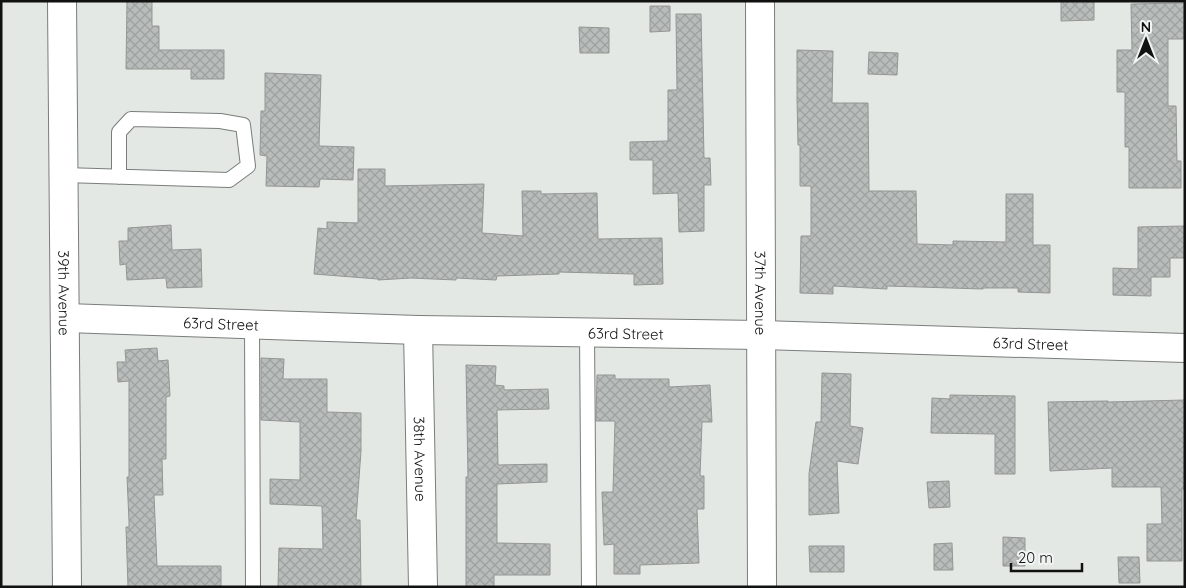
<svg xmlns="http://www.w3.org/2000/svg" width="1186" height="588" font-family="Quicksand,sans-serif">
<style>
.building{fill:url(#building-cross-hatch);stroke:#939694}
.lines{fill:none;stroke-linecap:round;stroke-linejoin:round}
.service-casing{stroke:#797d7b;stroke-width:16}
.minor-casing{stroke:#797d7b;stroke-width:30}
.secondary-casing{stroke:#797d7b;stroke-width:30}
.service{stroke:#fff;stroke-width:14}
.minor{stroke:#fff;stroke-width:28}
.secondary{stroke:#fff;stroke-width:28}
.labels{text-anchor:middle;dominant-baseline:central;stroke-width:4.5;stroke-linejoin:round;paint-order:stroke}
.street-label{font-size:15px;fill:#101111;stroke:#f1f5f3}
</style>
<defs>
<pattern id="building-cross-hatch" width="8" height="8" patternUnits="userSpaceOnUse" patternTransform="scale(1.25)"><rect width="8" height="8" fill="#b8bcba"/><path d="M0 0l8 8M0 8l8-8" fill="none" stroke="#9da19f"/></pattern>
</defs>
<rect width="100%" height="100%" fill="#e4e8e5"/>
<g class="building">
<polygon points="127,1 152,1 152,26 159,26 159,50 224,50 224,79 191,79 191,69 126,69"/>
<polygon points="1061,1 1094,1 1094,20 1061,21"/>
<polygon points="1184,3 1184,39 1168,39 1168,106 1176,106 1177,161 1181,161 1181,188 1129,188 1129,147 1125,147 1125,92 1117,92 1117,50 1132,50 1131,4"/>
<polygon points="650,6 670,6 670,31 650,32"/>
<polygon points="676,14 701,14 704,158 710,158 711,185 704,185 704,231 679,232 678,193 653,194 653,160 630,160 630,142 668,141 668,90 677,90"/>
<polygon points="579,27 609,28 609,53 580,53"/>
<polygon points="797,50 833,51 832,103 868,103 869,191 916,191 917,244 953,245 953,241 1006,242 1006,194 1033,194 1033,245 1050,245 1050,293 1018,292 1018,288 983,288 983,289 887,286 887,289 833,286 833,294 800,293 801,236 811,236 811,186 800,186 800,145 798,145 797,99"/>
<polygon points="869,52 898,53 897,75 868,74"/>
<polygon points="265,73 321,75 319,146 354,147 353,180 320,179 319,187 266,186 267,156 260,155 261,111 265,111"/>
<polygon points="358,169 385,169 385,186 484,184 482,233 523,236 522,191 541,191 541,194 597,193 598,239 662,238 663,284 634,285 634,274 559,272 559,274 497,276 496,280 456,278 456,280 411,278 378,280 378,279 314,274 318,228 327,229 327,222 358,223"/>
<polygon points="171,225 172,250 201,249 202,287 167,288 166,278 127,280 126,264 120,265 119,241 128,241 128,228"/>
<polygon points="1184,226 1184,258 1170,258 1170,277 1151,277 1151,296 1113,295 1113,268 1138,269 1138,227"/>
<polygon points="157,348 158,361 168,360 170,396 166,397 166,459 162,459 163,495 154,495 157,566 221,566 221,586 128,587 126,527 129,527 129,521 127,477 129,477 129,381 118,382 117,362 126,362 125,350"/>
<polygon points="261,358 284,359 283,379 327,379 327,412 361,413 361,451 356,520 360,520 361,587 278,587 279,548 323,549 322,506 270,504 270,479 300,480 300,422 261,420"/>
<polygon points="466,365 496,366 495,385 504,386 504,390 548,389 549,409 497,410 498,465 547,464 547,482 497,484 497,543 550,544 550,575 494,575 494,587 466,587 466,477 468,477"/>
<polygon points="822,373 851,374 850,426 863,428 858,464 837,461 839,513 809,515 809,474 816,422 821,422"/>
<polygon points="597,375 615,375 615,379 669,379 669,387 710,385 712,422 702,422 700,476 704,476 704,509 697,509 699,563 640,565 640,574 614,574 614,544 604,545 602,492 613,492 615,421 596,421"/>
<polygon points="950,395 1015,396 1015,474 995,474 995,434 931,433 932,398 950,399"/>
<polygon points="1185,400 1185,489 1182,489 1182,561 1147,561 1147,524 1162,524 1161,487 1112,487 1112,468 1050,471 1048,402 1108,401 1108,402"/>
<polygon points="949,481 950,507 929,508 927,482"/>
<polygon points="1003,537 1025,538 1025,566 1003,566"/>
<polygon points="952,543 953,570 934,570 934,544"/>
<polygon points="809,546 844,546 844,572 810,572"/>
<polygon points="1118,557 1139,557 1140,583 1119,583"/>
</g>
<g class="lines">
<g class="service-casing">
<g id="service">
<polyline points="64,175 229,180 248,166 243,125 220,121 131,119 119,132 119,177"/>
<polyline points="252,324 253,587"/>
<polyline points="587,333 589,587"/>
</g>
</g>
<g class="minor-casing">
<g id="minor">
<path id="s1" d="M760,1L762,587"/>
<path id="s2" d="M66,318L418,330L760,335L1185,348"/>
<path id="s3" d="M418,330L423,587"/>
</g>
</g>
<g class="secondary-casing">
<g id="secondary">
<path id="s4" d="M62,1L67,587"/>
</g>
</g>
<use href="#service" class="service"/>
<use href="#minor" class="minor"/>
<use href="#secondary" class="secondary"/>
</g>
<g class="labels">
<g class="street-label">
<text stroke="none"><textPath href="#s4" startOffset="292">39th Avenue</textPath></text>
<text stroke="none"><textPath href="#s1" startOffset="292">37th Avenue</textPath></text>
<text stroke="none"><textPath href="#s2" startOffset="155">63rd Street</textPath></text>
<text stroke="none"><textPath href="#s2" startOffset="560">63rd Street</textPath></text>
<text stroke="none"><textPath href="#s2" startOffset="965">63rd Street</textPath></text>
<text stroke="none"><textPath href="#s3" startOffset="129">38th Avenue</textPath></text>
</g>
</g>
<rect width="1186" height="588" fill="none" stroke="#101111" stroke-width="5"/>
<g transform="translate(1146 40)" stroke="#f1f5f3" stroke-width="4" paint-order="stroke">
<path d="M0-4L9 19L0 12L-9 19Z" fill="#101111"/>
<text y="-8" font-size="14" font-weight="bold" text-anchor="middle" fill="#101111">N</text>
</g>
<path d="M1011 563v8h71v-8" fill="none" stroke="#101111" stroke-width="2.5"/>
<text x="1018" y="563" font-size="15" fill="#101111" stroke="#f1f5f3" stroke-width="4" paint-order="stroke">20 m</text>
</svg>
